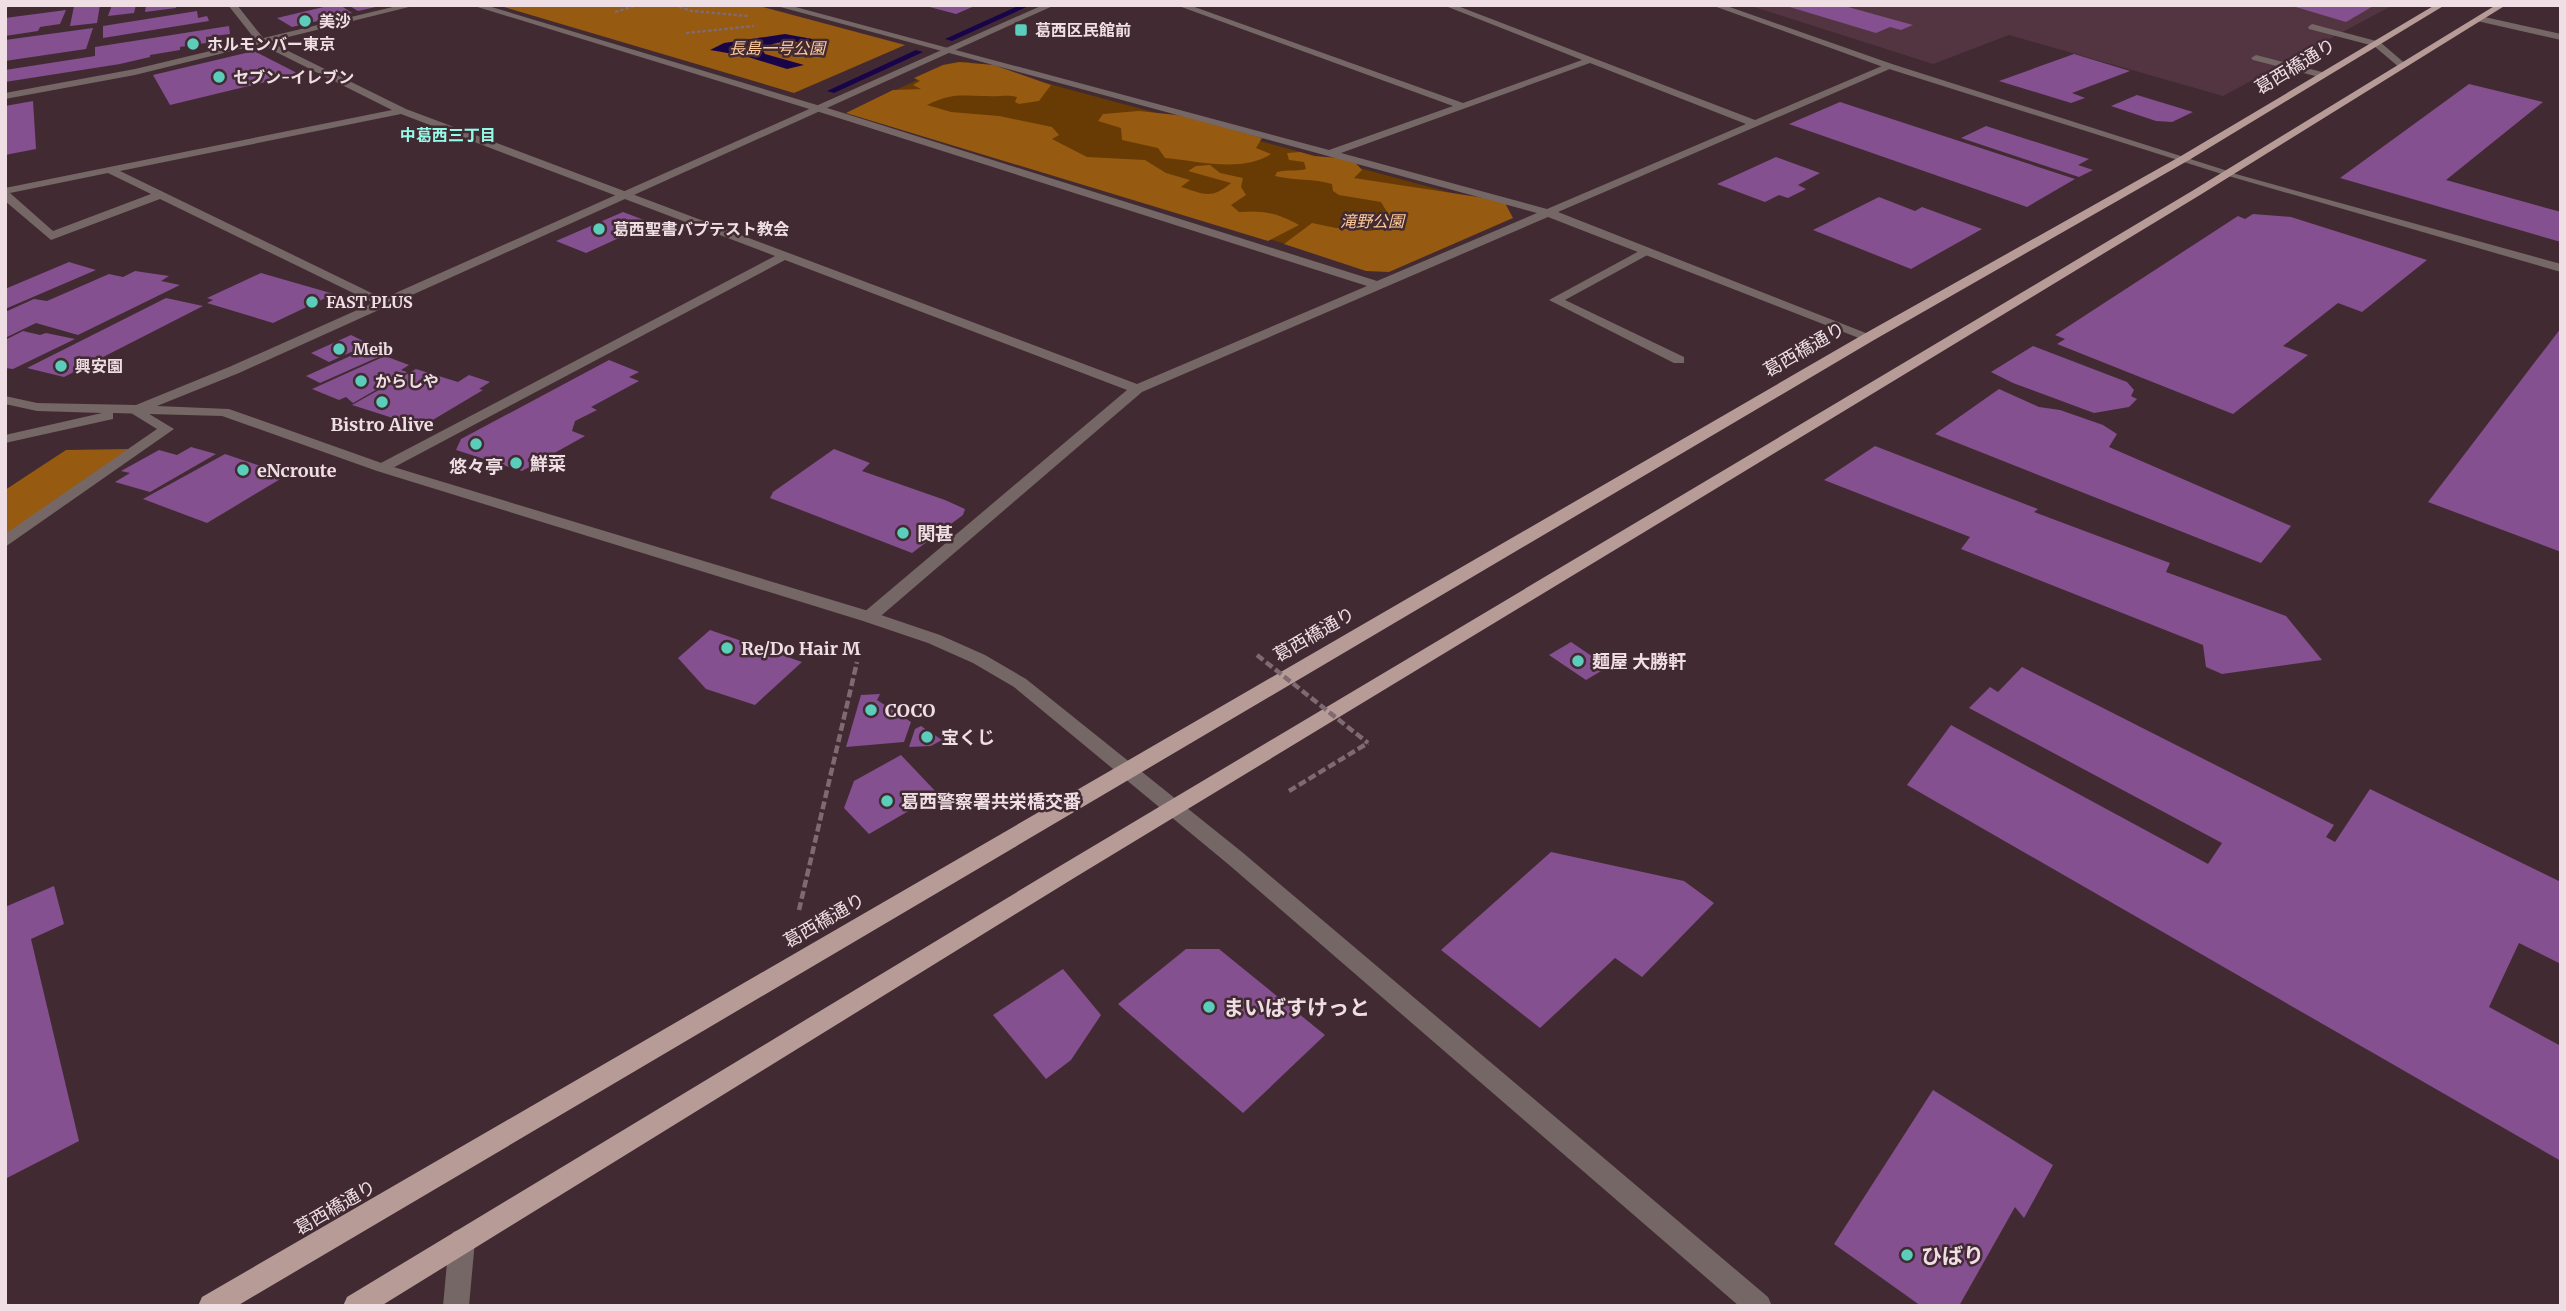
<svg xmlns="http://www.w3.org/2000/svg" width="2566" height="1311" font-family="Merriweather,'Noto Sans JP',serif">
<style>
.built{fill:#533541}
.green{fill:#673b03}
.forest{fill:#965a10}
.water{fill:#180549}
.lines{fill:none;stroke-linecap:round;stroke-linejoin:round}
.stream{fill:#180549;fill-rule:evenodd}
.building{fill:#84508f}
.path-far1{stroke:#7f6a71;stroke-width:2.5;stroke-dasharray:3.5 2;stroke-linecap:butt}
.path{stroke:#7f6a71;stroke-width:4.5;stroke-dasharray:8 3.5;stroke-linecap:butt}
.service{fill:#746765;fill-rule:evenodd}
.minor{fill:#746765;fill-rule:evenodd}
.tertiary{fill:#746765;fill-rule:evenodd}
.primary{fill:#b69b97;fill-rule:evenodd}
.path-bridge{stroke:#7f6a71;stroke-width:4.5;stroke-dasharray:8 3.5;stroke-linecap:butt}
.poi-dot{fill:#5bcebb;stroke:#422a33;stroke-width:2.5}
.labels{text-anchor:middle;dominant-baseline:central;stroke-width:5;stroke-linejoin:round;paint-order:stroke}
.far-poi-label{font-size:16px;font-weight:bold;fill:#efdfe4;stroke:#422a33;text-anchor:start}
.far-park-label{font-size:16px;font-style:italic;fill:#feca9a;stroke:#422a33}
.far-neighbourhood-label{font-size:16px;font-weight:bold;fill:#94fbe8;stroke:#422a33}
.street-label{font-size:18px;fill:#efdfe4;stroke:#422a33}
.poi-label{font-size:18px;font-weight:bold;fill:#efdfe4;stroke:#422a33;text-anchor:start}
.near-poi-label{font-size:21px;font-weight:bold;fill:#efdfe4;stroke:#422a33;text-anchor:start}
</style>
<rect width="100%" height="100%" fill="#422a33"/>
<polygon class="built" points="1748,5 2393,5 2223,96 2009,35 1933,64"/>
<polygon class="green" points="968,62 1507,208 1368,269 853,113 856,108 955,63"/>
<g class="forest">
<polygon points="497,5 755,5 905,45 794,93"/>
<path d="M959,62L994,65L1051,85L1039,101L1019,104L1015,102L1017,97C1007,94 999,97 988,96C961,96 953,92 927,105L951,112L999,116L1052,127L1059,135L1052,139L1087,157L1145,160L1166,173L1190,180L1181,187C1204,194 1211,200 1231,183L1188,171L1196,166L1210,165L1220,173L1243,178L1241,187L1246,195L1231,205L1239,212C1263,210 1278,213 1299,225L1268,241L846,113L893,90L921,89L913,85L920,81L914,78L943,65Z"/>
<path d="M1139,111L1186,116L1262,138L1256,148L1271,154C1242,173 1199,161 1165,158L1158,148L1122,140L1121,128L1098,121L1103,114Z"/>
<path d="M1300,152L1314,156L1352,159L1362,170L1354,178L1504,201L1513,218L1389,272L1366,271L1284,244L1312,223L1336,228L1362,225L1369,231L1392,227L1393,222L1381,202L1339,195L1333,191L1332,184C1313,178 1295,181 1275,176L1277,172C1288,169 1296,172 1306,169L1304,162L1289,160L1287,153Z"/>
<polygon points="130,449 5,535 5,490 66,450"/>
</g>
<path class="water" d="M785,34L818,40C798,47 788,35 762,49L765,54L804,65L787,69L745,56L710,50L724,43Z"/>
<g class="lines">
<g class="stream">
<polygon points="1020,5 1031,5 952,41 945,39"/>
<polygon points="916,50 923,52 834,93 827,91"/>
</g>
</g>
<g class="building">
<polygon points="100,5 97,23 70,26 74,6"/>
<polygon points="112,5 136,5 134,13 108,16"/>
<polygon points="176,5 176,8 145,12 146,6"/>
<polygon points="332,5 340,5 352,13 292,27 277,18"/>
<polygon points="348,5 380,5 380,6 358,11"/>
<polygon points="922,5 977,5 956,14"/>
<polygon points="1783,5 1841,5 1913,25 1901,30 1890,27 1876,33"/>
<polygon points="2289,5 2375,5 2346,22"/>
<polygon points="66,10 60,24 40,27 38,31 5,36 7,31 5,31 5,18"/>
<polygon points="197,11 198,18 207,16 209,21 103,38 103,26"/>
<polygon points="229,26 230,34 206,37 206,43 180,47 180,50 150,55 150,57 120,64 5,82 5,70 95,56 95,47"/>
<polygon points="93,28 86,49 5,61 5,40"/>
<polygon points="254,51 299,74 170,105 153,75"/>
<polygon points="2074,54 2130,71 2072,93 2085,98 2071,103 1999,81"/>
<polygon points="2469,84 2543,102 2446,180 2561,212 2561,242 2340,178"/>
<polygon points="2137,95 2193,112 2172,122 2156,121 2111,106"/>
<polygon points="33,101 36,149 5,155 5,106"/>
<polygon points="1840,102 2075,179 2027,207 1789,124"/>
<polygon points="1986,126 2089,159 2078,165 2093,170 2079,177 1961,138"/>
<polygon points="1776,157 1820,173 1798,185 1806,189 1788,198 1779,195 1765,202 1717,184"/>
<polygon points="1879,197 1915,211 1922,207 1982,229 1911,269 1813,230"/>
<polygon points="623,212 652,223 586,253 556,241"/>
<polygon points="2253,214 2291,217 2427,260 2362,312 2338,303 2283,346 2308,355 2233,414 2057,344 2065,339 2055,335 2238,216 2245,219"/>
<polygon points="69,262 96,270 5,309 5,289"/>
<polygon points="135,271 169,276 161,281 180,285 78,335 36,323 5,338 5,312 34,299 47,301 109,274 123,277"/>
<polygon points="261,273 334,294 273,323 207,303 213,300 207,298"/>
<polygon points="166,298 203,306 64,377 27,368"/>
<polygon points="2561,328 2561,552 2428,502"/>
<polygon points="23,331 40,335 46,333 75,339 13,369 5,368 5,340"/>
<polygon points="351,335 369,344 329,362 311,353"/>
<polygon points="2033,346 2127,382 2134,390 2131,396 2137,399 2129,407 2094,413 2013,383 1991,372"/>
<polygon points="368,348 383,355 320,383 306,376"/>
<polygon points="385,356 409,365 401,370 407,372 353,403 346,397 339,400 312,389"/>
<polygon points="609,360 639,372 629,377 639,381 591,407 597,410 575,421 572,431 585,436 522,471 456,450 461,439"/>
<polygon points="416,369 458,382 469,375 490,382 479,389 483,390 421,427 352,405"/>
<polygon points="1999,389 2039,407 2060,410 2103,425 2117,434 2109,447 2291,526 2261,563 1935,434"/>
<polygon points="1875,446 2038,509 2034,512 2170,563 2166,572 2286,616 2322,660 2222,674 2206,667 2203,645 1961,549 1970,537 1824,480"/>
<polygon points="191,447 216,454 150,492 115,482 130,473 121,471 159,450 177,455"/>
<polygon points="834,449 870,463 862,471 945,500 965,509 963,515 912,553 770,498 773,492"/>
<polygon points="225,454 287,475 207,523 143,499"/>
<polygon points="710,630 802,662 755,705 706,689 678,658"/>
<polygon points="1571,642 1608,667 1586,680 1549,655"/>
<polygon points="2022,667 2334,825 2326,837 2335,842 2370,789 2561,882 2561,964 2519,943 2489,1007 2561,1046 2561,1161 1907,785 1951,725 2208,864 2222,843 1969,708 1990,687 1998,692"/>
<polygon points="880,694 877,700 911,722 904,742 846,747 861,695"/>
<polygon points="921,726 942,740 931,746 909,747 915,729"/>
<polygon points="901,755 938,794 869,834 844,808 854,781"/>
<polygon points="1551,852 1684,881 1714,903 1642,977 1615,958 1540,1028 1441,950"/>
<polygon points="54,886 64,924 31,939 79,1141 5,1179 5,907"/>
<polygon points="1186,949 1219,949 1325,1035 1243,1113 1118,1004"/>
<polygon points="1063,969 1101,1015 1071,1060 1046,1079 993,1015"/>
<polygon points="1933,1090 2053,1165 2024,1218 2015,1207 1959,1306 1921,1306 1834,1244"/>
</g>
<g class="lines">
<g class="path-far1">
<polyline points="674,5 692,11 748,16"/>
<polyline points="615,12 638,5"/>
<polyline points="686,33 754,26"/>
</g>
<g class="path">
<polyline points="1289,791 1368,743"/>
<polyline points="799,910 857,662"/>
</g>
<g class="service">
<polygon points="2312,24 2380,42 2408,66 2400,68 2374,46 2309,29 2308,27"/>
<polygon points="2256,55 2326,73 2328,75 2323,78 2253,60 2251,58"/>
<polygon points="1643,249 1653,252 1565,300 1684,357 1684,363 1674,363 1549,300"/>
</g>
<g class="minor">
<polygon points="5,5 11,5 5,9"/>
<path d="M228,5H237L264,39L406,109L1137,384L1367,286L829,115L471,5H485L837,111L1377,281L1537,213L773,5H788L1329,150L1453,106L1176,5H1189L1463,103L1582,60L1443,5H1455L1755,120L1889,63L1894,66L1892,68L1558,212L1876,337L1869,341L1864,340L1548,217L1142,392L875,621L869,623L861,617L863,613L1127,390L785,260L387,471H377L375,468L377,465L775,256L401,114L120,171L386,300V306L382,307L160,199L51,240L5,201V188L392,110L258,43ZM1590,63L1746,124L1547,209L1341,153ZM108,173L151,194L53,231L10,193Z"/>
<polygon points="2480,16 2561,34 2561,40 2477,21 2476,19"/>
<polygon points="2225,171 2561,264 2561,272 2225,175"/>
<polygon points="136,406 174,429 5,547 5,534 157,429 131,413 131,407"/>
<polygon points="462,1229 471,1232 475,1241 469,1306 443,1306 449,1241 453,1232"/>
</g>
<g class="tertiary">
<polygon points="401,5 417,5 135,75 5,99 5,93 135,69"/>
<polygon points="1043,5 1055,5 239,373 157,406 229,409 387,465 875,613 940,635 985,655 1026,679 1242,852 1768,1297 1772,1306 1739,1306 1228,864 1014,687 973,663 928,643 863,621 377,471 222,416 113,413 113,419 5,443 5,435 102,413 37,411 5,404 5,396 37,403 136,405 229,367"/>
<polygon points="1711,5 1724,5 1892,64 2234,173 2225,175 1886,68"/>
</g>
<g class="primary">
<polygon points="2435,5 2445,5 2189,160 1874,340 237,1306 198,1306 202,1297 1864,334 2181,156"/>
<polygon points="2496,5 2506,5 2200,195 1074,878 381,1306 343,1306 347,1297 1060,866 2192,191"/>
</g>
<polyline class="path-bridge" points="1257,655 1368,743"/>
</g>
<g class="poi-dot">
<circle cx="305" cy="21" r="7"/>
<rect x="1014" y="23" width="14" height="14" rx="3.5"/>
<circle cx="193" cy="44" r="7"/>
<circle cx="219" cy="77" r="7"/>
<circle cx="599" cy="229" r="7"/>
<circle cx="312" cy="302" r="7"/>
<circle cx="339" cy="349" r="7"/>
<circle cx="61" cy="366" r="7"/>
<circle cx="361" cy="381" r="7"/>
<circle cx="382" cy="402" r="7"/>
<circle cx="476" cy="444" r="7"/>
<circle cx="516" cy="463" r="7"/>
<circle cx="243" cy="470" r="7"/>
<circle cx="903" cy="533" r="7"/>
<circle cx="727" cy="648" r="7"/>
<circle cx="1578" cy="661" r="7"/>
<circle cx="871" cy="710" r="7"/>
<circle cx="927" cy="737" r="7"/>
<circle cx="887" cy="801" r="7"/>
<circle cx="1209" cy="1007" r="7"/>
<circle cx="1907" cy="1255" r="7"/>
</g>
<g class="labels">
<g class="far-poi-label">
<text x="319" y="21">美沙</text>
<text x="1035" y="30">葛西区民館前</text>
<text x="207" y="44">ホルモンバー東京</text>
<text x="233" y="77">セブン-イレブン</text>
<text x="613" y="229">葛西聖書バプテスト教会</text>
<text x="326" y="302">FAST PLUS</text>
<text x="353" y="349">Meib</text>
<text x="75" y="366">興安園</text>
<text x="375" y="381">からしや</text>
</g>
<g class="far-park-label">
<text x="777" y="48">長島一号公園</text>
<text x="1372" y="221">滝野公園</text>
</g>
<g class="far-neighbourhood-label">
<text x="448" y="135">中葛西三丁目</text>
</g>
<g class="street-label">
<text transform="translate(2295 66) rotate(-31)">葛西橋通り</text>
<text transform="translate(1804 349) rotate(-30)">葛西橋通り</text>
<text transform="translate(1314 634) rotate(-30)">葛西橋通り</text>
<text transform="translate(824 920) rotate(-30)">葛西橋通り</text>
<text transform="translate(335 1207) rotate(-30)">葛西橋通り</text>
</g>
<g class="poi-label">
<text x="382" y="424" text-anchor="middle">Bistro Alive</text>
<text x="530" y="463">鮮菜</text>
<text x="476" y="466" text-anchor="middle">悠々亭</text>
<text x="257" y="470">eNcroute</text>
<text x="917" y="533">関甚</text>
<text x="741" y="648">Re/Do Hair M</text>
<text x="1592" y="661">麺屋 大勝軒</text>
<text x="885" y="710">COCO</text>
<text x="941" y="737">宝くじ</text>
<text x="901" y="801">葛西警察署共栄橋交番</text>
</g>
<g class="near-poi-label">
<text x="1223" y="1007">まいばすけっと</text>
<text x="1921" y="1255">ひばり</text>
</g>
</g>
<rect width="2566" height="1311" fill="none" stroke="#efdfe4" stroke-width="14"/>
</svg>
